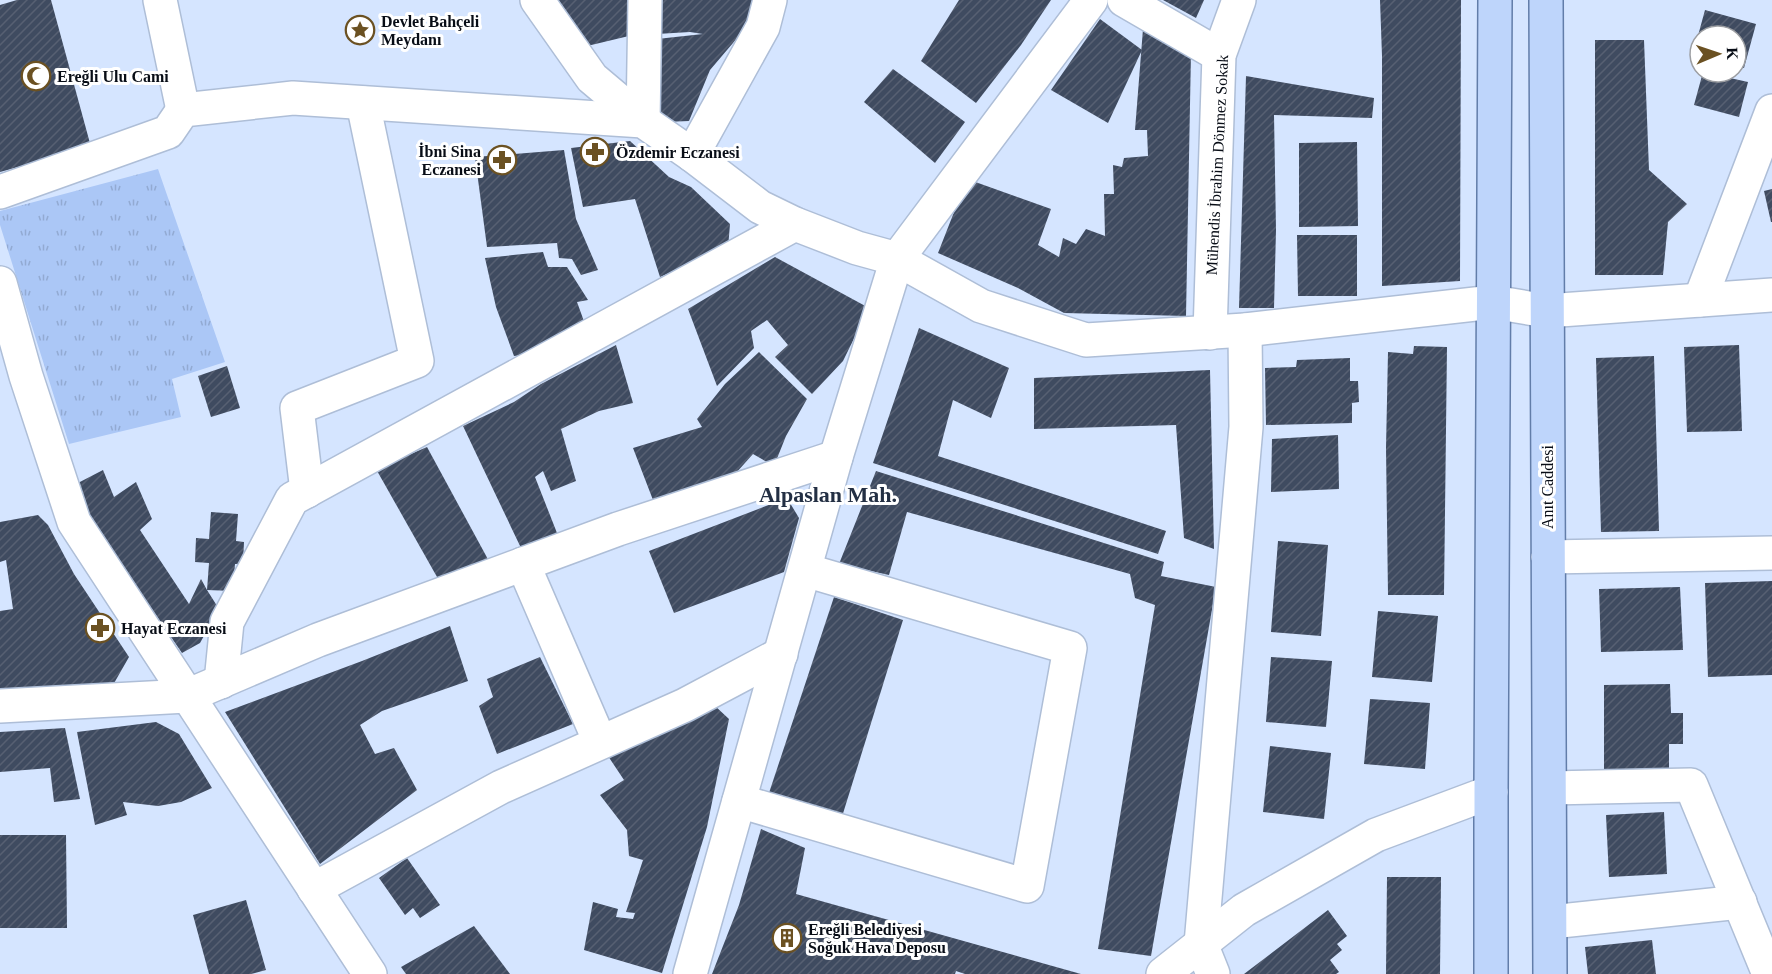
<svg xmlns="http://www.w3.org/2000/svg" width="1772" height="974" font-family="Georgia,serif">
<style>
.grass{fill:url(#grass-tufts)}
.building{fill:url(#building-hatch)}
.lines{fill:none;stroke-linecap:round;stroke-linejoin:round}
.minor-casing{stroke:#aebed7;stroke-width:36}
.major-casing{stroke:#627da9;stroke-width:36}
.minor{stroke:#fff;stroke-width:33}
.major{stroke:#bed5fb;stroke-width:33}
.labels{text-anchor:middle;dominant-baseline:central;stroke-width:6;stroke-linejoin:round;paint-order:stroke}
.poi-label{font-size:16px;font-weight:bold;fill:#080d16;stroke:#fff;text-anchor:start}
.street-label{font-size:16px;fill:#080d16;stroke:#fff}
.district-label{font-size:22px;font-weight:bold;fill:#232f43;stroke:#fff}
</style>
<defs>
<pattern id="grass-tufts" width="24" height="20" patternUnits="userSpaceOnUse" patternTransform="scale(1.5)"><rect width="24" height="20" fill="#abc7f6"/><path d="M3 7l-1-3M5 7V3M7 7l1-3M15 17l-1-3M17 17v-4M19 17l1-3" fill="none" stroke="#92aad2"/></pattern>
<pattern id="building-hatch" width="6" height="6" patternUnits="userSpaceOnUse" patternTransform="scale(1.5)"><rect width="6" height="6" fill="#3f4b60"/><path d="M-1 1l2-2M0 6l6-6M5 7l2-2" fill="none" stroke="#576072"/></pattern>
</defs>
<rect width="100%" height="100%" fill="#d5e5ff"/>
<polygon class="grass" points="158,169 225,362 172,379 181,417 69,444 0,225 0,211"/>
<g class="building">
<polygon points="17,0 51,0 91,147 0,172 0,5"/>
<polygon points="550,0 633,0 633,35 583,47"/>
<polygon points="655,0 753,0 744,30 710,70 689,121 665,122 656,106 657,39 703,34 690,32 657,34"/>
<polygon points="959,0 1051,0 1021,45 976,103 921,61"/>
<polygon points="1163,0 1204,0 1196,18"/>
<polygon points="1380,0 1461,0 1460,281 1382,286 1382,56"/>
<polygon points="1705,10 1756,24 1744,68 1736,66 1736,36 1700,36 1700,56 1693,54"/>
<polygon points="1100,19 1142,50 1108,123 1051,90"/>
<polygon points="1143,29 1191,52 1186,316 1064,313 1018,288 938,253 967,179 1051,209 1038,245 1059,257 1063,238 1076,244 1086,229 1105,236 1104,194 1114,194 1113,165 1122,167 1124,158 1148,156 1147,130 1135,130"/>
<polygon points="1595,40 1644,40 1649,170 1687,204 1668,222 1663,275 1595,275"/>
<polygon points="893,69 965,122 935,163 864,102"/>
<polygon points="1703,72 1748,82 1739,117 1694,105"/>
<polygon points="1246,76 1374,98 1372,118 1274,115 1276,230 1274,308 1239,308"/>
<polygon points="630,141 669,177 691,187 730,224 728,248 660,277 635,199 583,207 571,148"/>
<polygon points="1357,142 1358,226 1299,227 1299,143"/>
<polygon points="564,150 576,219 598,270 581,275 572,259 559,258 557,243 487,247 475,157"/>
<polygon points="1772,189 1772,222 1771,222 1764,191"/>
<polygon points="1297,235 1357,235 1357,296 1298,296"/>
<polygon points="543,252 548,267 567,267 588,300 577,302 585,324 530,354 514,356 496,307 485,258"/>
<polygon points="775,257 869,308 843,361 812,394 775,357 788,345 767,320 751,331 754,348 717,386 688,309"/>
<polygon points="919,328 1009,368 991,418 953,400 938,456 1166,531 1158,554 873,463"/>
<polygon points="616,345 633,403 599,411 561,429 576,481 551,491 543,471 535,477 557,533 521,548 463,426 514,402 541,384"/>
<polygon points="1739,345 1742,431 1687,432 1684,347"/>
<polygon points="1414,346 1447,347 1444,595 1388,595 1386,448 1388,352 1413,354"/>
<polygon points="759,352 807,399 786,436 774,466 753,454 727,483 653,500 633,448 702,427 697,419 725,384"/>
<polygon points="1654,356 1659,531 1601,532 1596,358"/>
<polygon points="1350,358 1350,381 1358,381 1359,402 1352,403 1352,423 1266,425 1265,368 1296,367 1297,360"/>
<polygon points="227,366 240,408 211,417 198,376"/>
<polygon points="1210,370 1214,549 1184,538 1176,425 1034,429 1034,378"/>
<polygon points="1338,435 1339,489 1271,492 1272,439"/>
<polygon points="427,447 490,563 441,584 376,469"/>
<polygon points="103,470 114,497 136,482 152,519 140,530 189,604 201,579 207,590 209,563 195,562 196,538 209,539 211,512 238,514 236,541 244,542 243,564 235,564 233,591 207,590 219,609 200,643 182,653 114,554 89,523 76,484"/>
<polygon points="876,471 1164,562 1161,576 1216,587 1151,956 1098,949 1155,605 1135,598 1130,574 907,512 889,575 839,564"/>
<polygon points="787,498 799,518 784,572 674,613 649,551"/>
<polygon points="38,515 48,525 74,574 129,657 113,685 0,694 0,611 13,609 6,560 0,562 0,522"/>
<polygon points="1278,541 1328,545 1321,636 1271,632"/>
<polygon points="1772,581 1772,675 1708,677 1705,583"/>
<polygon points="1680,587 1683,650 1601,652 1599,589"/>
<polygon points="834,597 903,620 841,820 768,796"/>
<polygon points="1378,611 1438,616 1432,682 1372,677"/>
<polygon points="450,626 468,681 382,711 360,725 375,754 394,748 417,790 320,864 225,712 362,661"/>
<polygon points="540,657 573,724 497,754 479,706 493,697 487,679"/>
<polygon points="1271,657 1332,661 1326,727 1266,722"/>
<polygon points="1670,684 1671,713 1683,713 1683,744 1669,744 1669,772 1604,772 1604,685"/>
<polygon points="1370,699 1430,703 1425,769 1364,764"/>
<polygon points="714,705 729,719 707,827 662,973 584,950 593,902 618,909 616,917 633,919 635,913 626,912 643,860 629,856 627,830 600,795 624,780 608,756"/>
<polygon points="156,722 179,734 212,788 181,802 158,806 123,802 127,815 95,825 77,732"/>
<polygon points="65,728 80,799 54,802 50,768 0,772 0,732"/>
<polygon points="1270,746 1331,753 1324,819 1263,812"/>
<polygon points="1664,812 1667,874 1609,877 1606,815"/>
<polygon points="761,829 805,848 796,894 1081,974 965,974 956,971 955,974 712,974 739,905"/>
<polygon points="0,835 66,835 67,928 0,928"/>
<polygon points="407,858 440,905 420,918 413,908 405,915 379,878"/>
<polygon points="1387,877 1441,877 1440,974 1386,974"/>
<polygon points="246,900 266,970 251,974 209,974 193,915"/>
<polygon points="1328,910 1347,936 1337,944 1342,950 1330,960 1339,972 1336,974 1244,974"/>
<polygon points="474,926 510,974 406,974 401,967"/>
<polygon points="1652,940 1656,974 1588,974 1585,947"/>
</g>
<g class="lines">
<g class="minor-casing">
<g id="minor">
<polyline points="160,0 183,110"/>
<polyline points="537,0 592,78 643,121"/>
<polyline points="1124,0 1219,55"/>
<polyline points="643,121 645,0"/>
<polyline points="692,155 763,27 770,0"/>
<polyline points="0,192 168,132 183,110 293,98 643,121 692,155 760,207 795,224 857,248 897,259 981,306 1086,340 1245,330 1493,302 1546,311 1772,295"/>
<polyline points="0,283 26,376 74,522 370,974"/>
<polyline points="1700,300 1772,111"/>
<polyline points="1210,333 1219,55 1239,0"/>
<polyline points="307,491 297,408 417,361 363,103"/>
<polyline points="1548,557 1772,553"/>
<polyline points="523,564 600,742"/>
<polyline points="221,682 227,622 292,499 795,224"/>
<polyline points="0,706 187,696 318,640 618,529 836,457"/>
<polyline points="1550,788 1691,785 1769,974"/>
<polyline points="739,801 1027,886 1070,648 805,570"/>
<polyline points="314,889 501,787 685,705 781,654"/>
<polyline points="1551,922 1740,902"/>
<polyline points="690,974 836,457 897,259 1091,0"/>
<polyline points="1163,974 1244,910 1376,835 1491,792"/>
<polyline points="1213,974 1201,944 1246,427 1245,330"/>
</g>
</g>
<g class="major-casing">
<g id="major">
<polyline points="1546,0 1550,974"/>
<polyline points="1491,974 1491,792 1495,0"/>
</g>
</g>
<use href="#minor" class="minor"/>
<use href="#major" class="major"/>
</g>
<defs>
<g id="sight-ring" transform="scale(1.5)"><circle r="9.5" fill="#fff" stroke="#6b5122" stroke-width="1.5"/><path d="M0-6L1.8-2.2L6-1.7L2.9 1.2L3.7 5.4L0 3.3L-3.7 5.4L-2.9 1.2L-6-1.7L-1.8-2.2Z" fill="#6b5122"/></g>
<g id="mosque-ring" transform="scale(1.5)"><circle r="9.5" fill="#fff" stroke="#6b5122" stroke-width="1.5"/><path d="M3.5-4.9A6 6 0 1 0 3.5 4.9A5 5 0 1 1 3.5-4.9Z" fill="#6b5122"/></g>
<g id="pharmacy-ring" transform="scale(1.5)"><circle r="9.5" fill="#fff" stroke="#6b5122" stroke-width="1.5"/><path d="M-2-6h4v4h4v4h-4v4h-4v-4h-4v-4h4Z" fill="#6b5122"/></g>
<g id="building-ring" transform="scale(1.5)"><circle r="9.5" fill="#fff" stroke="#6b5122" stroke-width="1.5"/><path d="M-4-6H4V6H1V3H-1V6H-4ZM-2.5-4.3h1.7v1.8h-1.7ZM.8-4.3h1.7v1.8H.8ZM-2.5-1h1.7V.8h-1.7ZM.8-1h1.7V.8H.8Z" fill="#6b5122"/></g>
</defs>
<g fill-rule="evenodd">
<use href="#sight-ring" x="360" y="30"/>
<use href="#mosque-ring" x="36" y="76"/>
<use href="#pharmacy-ring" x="595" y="152"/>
<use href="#pharmacy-ring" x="502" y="160"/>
<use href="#pharmacy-ring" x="100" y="628"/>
<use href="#building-ring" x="787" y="938"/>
</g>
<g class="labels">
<g class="poi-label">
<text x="381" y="21">Devlet Bahçeli<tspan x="381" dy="18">Meydanı</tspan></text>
<text x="57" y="76">Ereğli Ulu Cami</text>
<text x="481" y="151" text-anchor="end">İbni Sina<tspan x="481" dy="18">Eczanesi</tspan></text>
<text x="616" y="152">Özdemir Eczanesi</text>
<text x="121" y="628">Hayat Eczanesi</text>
<text x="808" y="929">Ereğli Belediyesi<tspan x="808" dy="18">Soğuk Hava Deposu</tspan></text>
</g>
<g class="street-label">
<text transform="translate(1217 165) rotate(-87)">Mühendis İbrahim Dönmez Sokak</text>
<text transform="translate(1547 487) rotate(-90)">Anıt Caddesi</text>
</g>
<g class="district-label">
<text x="828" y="494">Alpaslan Mah.</text>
</g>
</g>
<g transform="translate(1718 54) rotate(88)"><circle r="28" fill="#ffffff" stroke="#9c9ea2" stroke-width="1.5"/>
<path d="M0-4.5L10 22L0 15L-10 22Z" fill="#6b5122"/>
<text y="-9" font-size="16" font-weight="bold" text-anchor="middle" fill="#080d16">K</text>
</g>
</svg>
